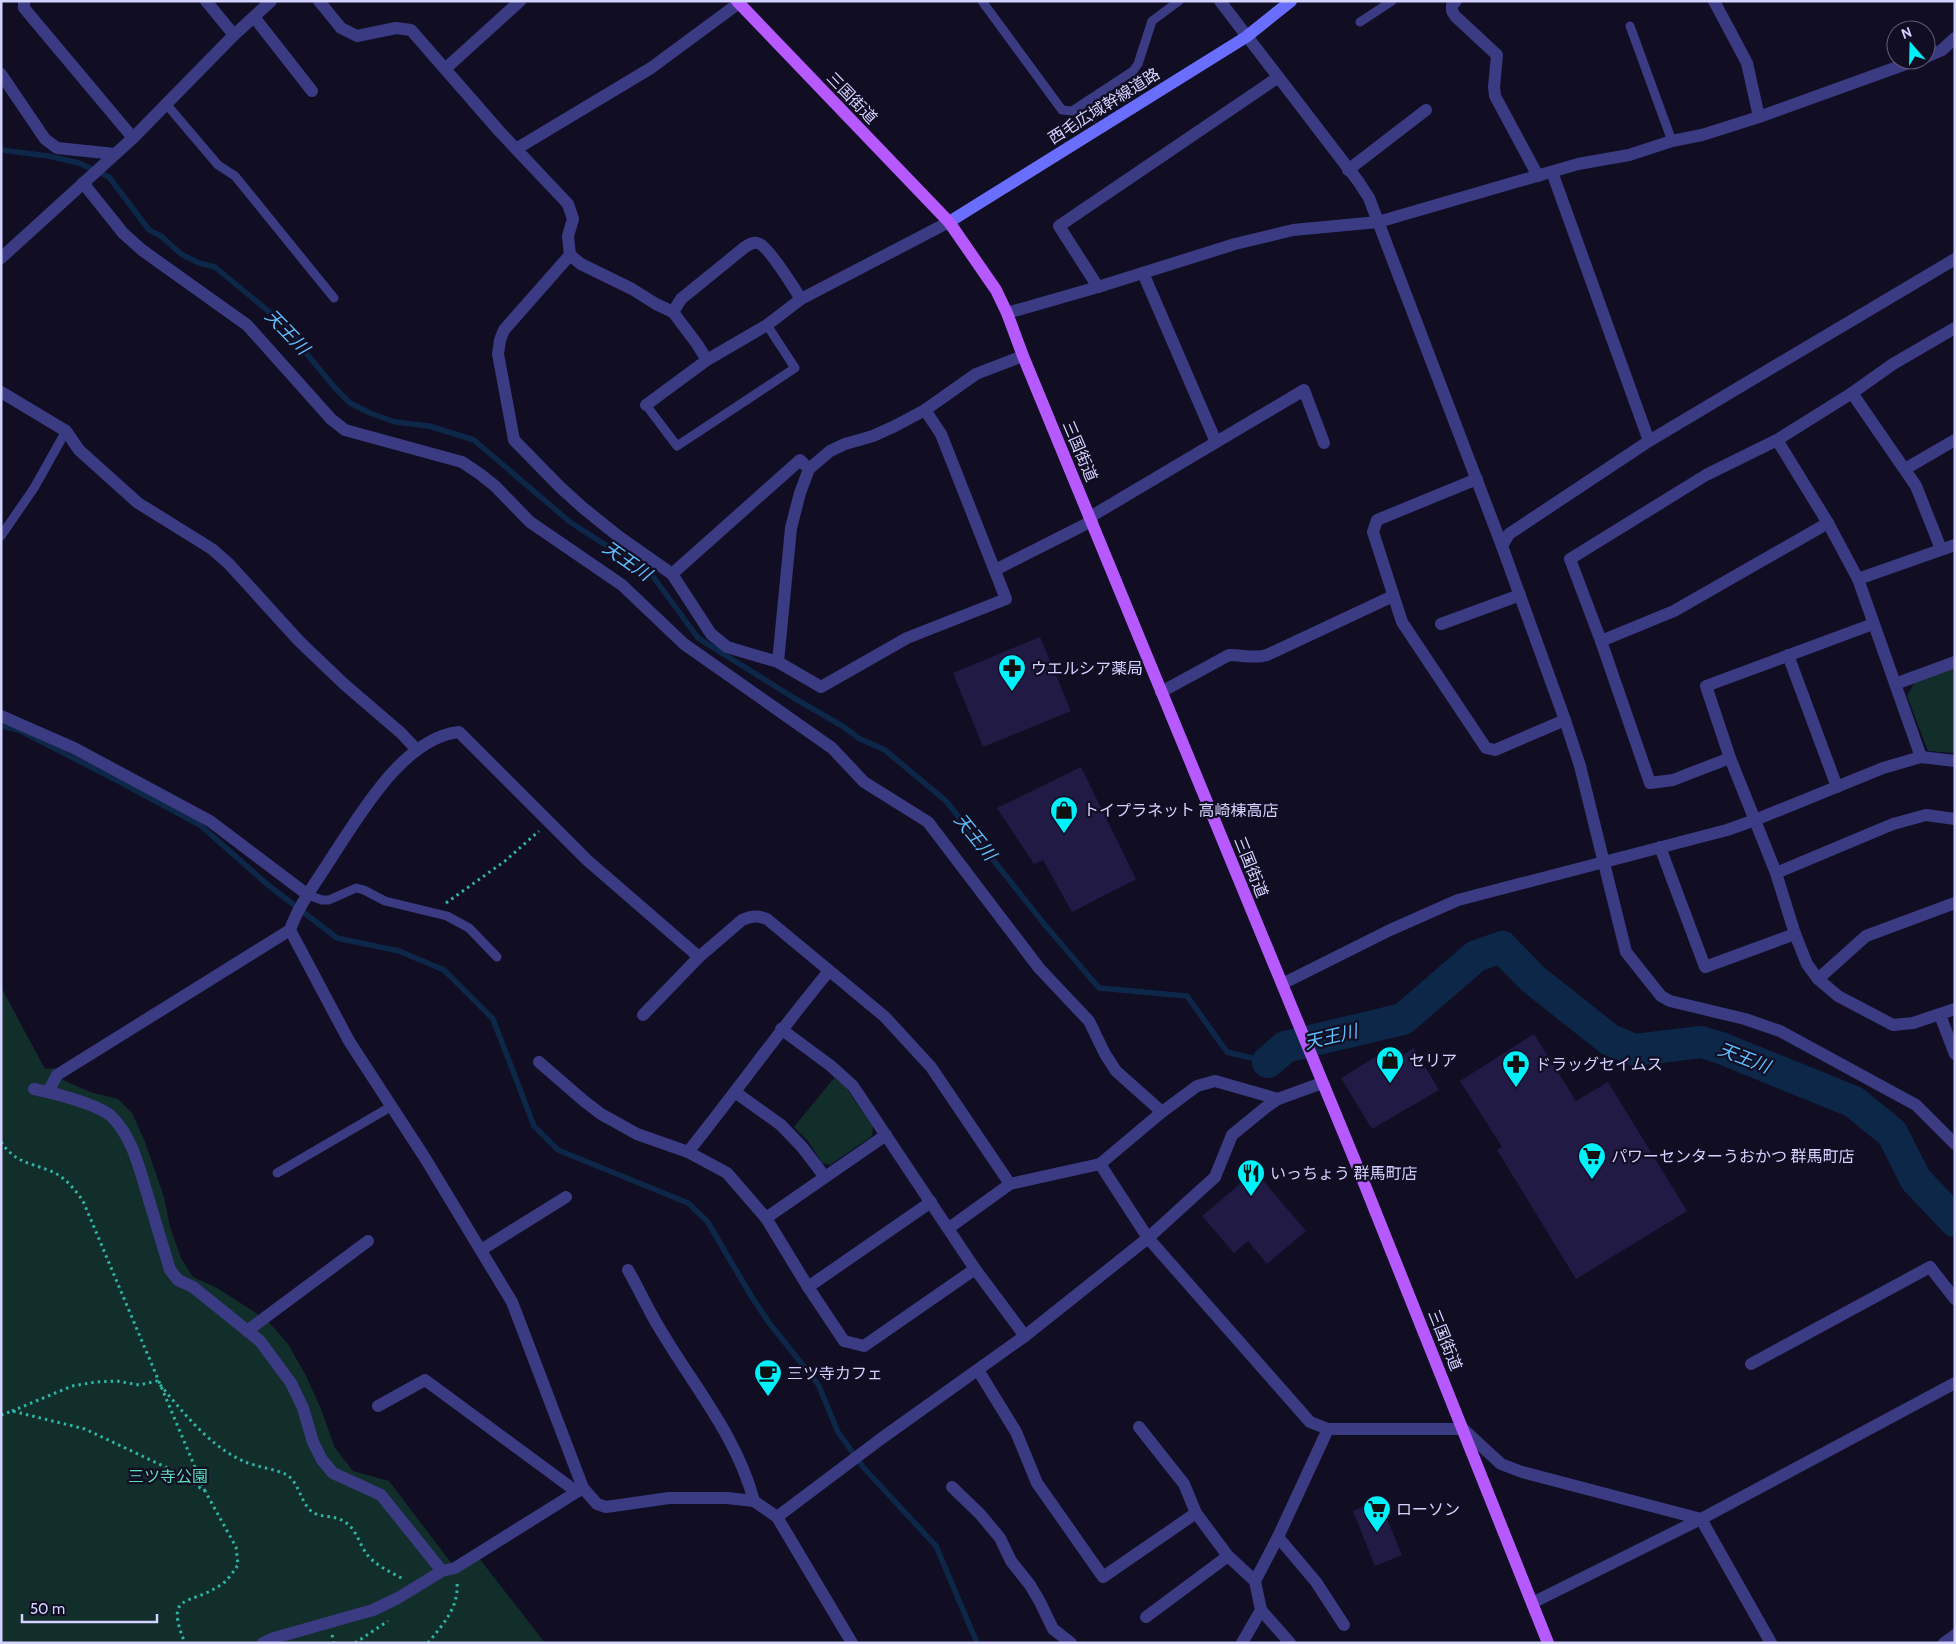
<svg xmlns="http://www.w3.org/2000/svg" width="1956" height="1644" font-family="Cabin,'Noto Sans JP',sans-serif">
<style>
.green{fill:#112e2b}
.lines{fill:none;stroke-linecap:round;stroke-linejoin:round}
.stream{stroke:#0d2749;stroke-width:5.5}
.river{stroke:#0d2749;stroke-width:32}
.building{fill:#201a45}
.path{stroke:#2fb5a5;stroke-width:3;stroke-dasharray:2.5 4;stroke-linecap:butt}
.lane{stroke:#3a3b83;stroke-width:9}
.street{stroke:#3a3b83;stroke-width:12}
.secondary{stroke:#696efe;stroke-width:12}
.primary{stroke:#b659fe;stroke-width:12}
.labels{text-anchor:middle;dominant-baseline:central;stroke-width:4.5;stroke-linejoin:round;paint-order:stroke}
.street-label{font-size:16px;fill:#d4d2ff;stroke:#110e24}
.poi-label{font-size:16px;fill:#d4d2ff;stroke:#110e24;text-anchor:start}
.park-label{font-size:16px;fill:#5ddfb7;stroke:#110e24}
.water-label{font-size:18px;font-style:italic;fill:#60bffe;stroke:#110e24}
</style>
<rect width="100%" height="100%" fill="#110e24"/>
<g class="green">
<polygon points="1955,668 1955,753 1928,751 1907,696 1915,682"/>
<polygon points="1,987 45,1069 55,1068 63,1080 90,1092 118,1099 132,1113 145,1142 164,1197 170,1227 182,1260 193,1277 217,1288 267,1320 288,1344 305,1374 321,1409 335,1448 353,1471 389,1481 455,1568 479,1558 545,1643 1,1643"/>
<polygon points="834,1078 845,1086 873,1127 872,1136 830,1165 822,1163 808,1141 794,1127"/>
</g>
<g class="lines">
<g class="stream">
<polyline points="1,150 48,156 79,163 109,177 149,230 161,236 181,254 199,263 215,267 279,320 335,388 350,403 370,413 395,422 429,426 474,440 570,522 652,575 698,638 794,698 844,727 860,739 885,750 946,801 1045,925 1099,988 1187,996 1227,1052 1268,1062"/>
<polyline points="1,726 19,730 122,783 200,825 268,885 337,938 399,951 444,970 493,1019 534,1126 558,1150 688,1203 707,1221 753,1299 770,1324 818,1384 838,1432 863,1467 936,1546 977,1643"/>
</g>
<polyline class="river" points="1268,1062 1285,1047 1403,1019 1476,956 1502,947 1533,979 1610,1040 1635,1050 1701,1042 1721,1048 1854,1102 1892,1133 1916,1180 1955,1221"/>
</g>
<g class="building">
<polygon points="1040,637 1071,711 983,747 953,673"/>
<polygon points="1081,767 1136,879 1072,912 1043,860 1034,864 997,808"/>
<polygon points="1534,1034 1576,1101 1608,1082 1687,1211 1576,1279 1497,1150 1502,1147 1460,1081"/>
<polygon points="1414,1048 1439,1090 1372,1129 1341,1078 1377,1056 1384,1066"/>
<polygon points="1255,1171 1306,1231 1267,1264 1248,1241 1234,1253 1202,1216"/>
<polygon points="1379,1500 1402,1555 1375,1566 1353,1511"/>
</g>
<g class="lines">
<g class="path">
<polyline points="446,903 505,861 539,831"/>
<path d="M1,1142C15,1162 27,1162 48,1170C63,1175 74,1188 83,1201L205,1491"/>
<path d="M12,1411L72,1386L96,1382L117,1381L139,1385L157,1381C182,1411 208,1445 243,1461C256,1467 276,1469 287,1475C299,1483 300,1500 310,1510C319,1519 334,1514 345,1522C356,1529 359,1543 366,1553C374,1565 391,1572 403,1579"/>
<path d="M1,1415L12,1411L85,1429L176,1472L205,1491L236,1547L238,1565C233,1572 227,1582 219,1586C189,1606 164,1592 185,1643"/>
<polyline points="332,1635 334,1643"/>
<polyline points="355,1643 388,1621"/>
<path d="M428,1643C443,1624 459,1608 457,1582"/>
</g>
<g class="lane">
<polyline points="982,1 1062,110 1072,111 1133,71 1138,64 1152,21 1179,1"/>
<polyline points="1360,22 1392,1"/>
<polyline points="1630,26 1672,141"/>
<polyline points="167,105 218,165 235,176 334,298"/>
<polyline points="646,405 677,446 795,368 767,325"/>
<polyline points="1,536 34,488 66,431"/>
<polyline points="308,895 322,900 329,900 356,888 364,890 385,901 447,916 469,928 497,957"/>
<polyline points="277,1173 392,1106"/>
</g>
<g class="street">
<polyline points="24,1 24,8 133,138"/>
<polyline points="206,1 234,35"/>
<polyline points="319,1 341,28 357,36 396,28 411,30 500,132 568,204 573,219 568,236 570,255 504,330 500,340 498,354 514,440 560,487 582,507 618,536 672,574 711,634 727,647 778,662 821,687 907,638 1006,599 941,434 925,410"/>
<polyline points="1220,1 1358,181 1369,198 1502,546 1565,720 1580,766 1626,952 1661,996 1670,1001 1745,1019 1780,1031 1916,1105 1955,1144"/>
<polyline points="1456,1 1452,5 1452,11 1455,16 1497,55 1494,87 1495,96 1538,176"/>
<polyline points="1714,1 1747,63 1759,117"/>
<polyline points="254,17 312,91"/>
<polyline points="1926,57 1942,50 1955,38"/>
<polyline points="445,69 520,1"/>
<polyline points="1,74 45,139 57,148 115,154"/>
<polyline points="516,149 651,68 739,3"/>
<polyline points="1348,170 1426,110"/>
<polyline points="1552,172 1649,441"/>
<polyline points="83,183 123,233 142,250 247,325 331,419 345,430 462,462 480,474 495,486 530,522 622,585 684,644 832,748 864,782 928,822 1039,968 1089,1021 1105,1054 1116,1071 1162,1112"/>
<polyline points="570,255 581,264 632,289 656,304 673,312 697,344 707,360"/>
<polyline points="1,258 133,138 234,35 271,1"/>
<polyline points="1143,273 1216,442"/>
<polyline points="1098,287 1059,226 1277,78"/>
<path d="M673,312L681,299L745,247C750,244 754,241 760,244C770,249 794,288 801,299"/>
<polyline points="1007,313 1098,287 1235,244 1293,230 1378,222 1578,164 1629,155 1672,141 1702,135 1759,117 1917,60"/>
<polyline points="1,392 66,431 79,450 138,503 212,549 229,564 299,641 344,684 401,733 417,750"/>
<polyline points="1852,393 1916,486 1941,549"/>
<polyline points="646,405 707,360 767,325 801,299 949,222"/>
<polyline points="1777,440 1828,523 1858,579 1921,757"/>
<polyline points="1905,469 1955,440"/>
<polyline points="1477,479 1377,520 1373,532 1402,622 1486,748 1495,750 1565,720"/>
<polyline points="1090,517 1304,390 1324,443"/>
<polyline points="1502,546 1509,534 1649,441 1955,259"/>
<polyline points="995,570 1092,521"/>
<polyline points="672,574 800,460 809,469"/>
<polyline points="1858,579 1955,545"/>
<polyline points="1441,624 1520,595"/>
<polyline points="1873,624 1706,686 1730,758 1776,873 1795,934 1807,964 1818,979 1838,996 1893,1025 1913,1023 1955,1009"/>
<polyline points="1601,641 1674,611 1828,523"/>
<polyline points="1788,655 1837,787"/>
<polyline points="778,662 791,528 800,493 809,469 830,451 845,444 873,436 895,426 925,410 976,374 1023,356"/>
<polyline points="1895,684 1955,662"/>
<path d="M1161,692L1229,655C1243,655 1254,659 1267,655L1393,596"/>
<polyline points="1,716 74,748 210,821 308,895"/>
<polyline points="1730,758 1673,780 1650,783 1601,641 1570,559 1706,475 1777,440 1852,393 1893,364 1955,328"/>
<polyline points="1660,847 1705,967 1795,934"/>
<polyline points="1776,873 1893,824 1926,815 1955,819"/>
<path d="M699,957L587,860L459,732C403,738 360,815 332,857C317,881 299,904 290,930L349,1041L425,1158L512,1302L583,1488L597,1504L606,1507L669,1498H727L754,1501L777,1517L852,1643"/>
<polyline points="1818,979 1866,936 1955,903"/>
<polyline points="1282,984 1390,930 1458,900 1727,830 1755,820 1883,768 1921,757 1955,761"/>
<path d="M643,1015L699,957L742,920C751,916 757,915 767,919L884,1016L931,1067L1010,1184"/>
<polyline points="1940,1015 1955,1054"/>
<polyline points="781,1029 831,1066 853,1086 975,1269 1025,1336"/>
<polyline points="539,1062 584,1101 601,1114 637,1134 688,1152 727,1173 766,1218 808,1287 844,1341 864,1346 975,1269"/>
<path d="M34,1089C54,1093 97,1104 111,1116C133,1137 140,1171 149,1200C156,1223 163,1246 170,1270L178,1280L193,1287L260,1341L291,1383L303,1408L313,1442L322,1460L333,1473L381,1495L442,1571"/>
<polyline points="48,1092 57,1075 290,930"/>
<polyline points="735,1092 781,1125 802,1147 825,1177"/>
<path d="M688,1152C736,1092 780,1030 829,971"/>
<polyline points="1100,1164 1148,1238 1310,1422 1328,1429 1463,1429 1501,1464 1522,1472 1701,1519 1771,1643"/>
<polyline points="766,1218 886,1135"/>
<polyline points="949,1228 1010,1184 1100,1164 1162,1112 1197,1086 1215,1081 1278,1099"/>
<polyline points="481,1250 566,1197"/>
<path d="M628,1270C640,1291 650,1314 663,1334C696,1389 738,1439 754,1501"/>
<polyline points="808,1287 931,1202"/>
<polyline points="247,1331 368,1241"/>
<polyline points="1751,1364 1930,1267 1955,1299"/>
<polyline points="978,1370 1016,1432 1037,1483 1103,1577 1196,1513"/>
<polyline points="378,1406 425,1380 577,1492"/>
<polyline points="1139,1427 1184,1484 1196,1513 1228,1556 1255,1581"/>
<polyline points="952,1487 980,1514 1000,1538 1011,1561 1030,1585 1040,1602 1053,1629 1071,1643"/>
<polyline points="777,1517 882,1438 1025,1336 1148,1238 1215,1177 1232,1135 1265,1108 1278,1099 1322,1083"/>
<polyline points="1278,1537 1316,1582 1344,1625"/>
<polyline points="1532,1603 1701,1519 1955,1383"/>
<polyline points="1261,1610 1290,1643"/>
<polyline points="1146,1617 1228,1556"/>
<polyline points="263,1643 274,1638 373,1610 398,1598 442,1571 455,1568 583,1488"/>
<polyline points="1242,1643 1261,1610 1255,1581 1278,1537 1328,1429"/>
<polyline points="1944,1643 1955,1635"/>
</g>
<polyline class="secondary" points="949,222 1246,37 1291,1"/>
<polyline class="primary" points="737,1 949,222 996,290 1007,313 1023,356 1360,1173 1548,1643"/>
</g>
<defs>
<g id="pharmacy-pin" transform="scale(1.4375)"><path d="M0 17L-7.5 6A9.5 9.5 0 1 1 7.5 6Z" fill="#01f1fb" stroke="#110e24"/><path d="M-2-6h4v4h4v4h-4v4h-4v-4h-4v-4h4Z" fill="#111"/></g>
<g id="shop-pin" transform="scale(1.4375)"><path d="M0 17L-7.5 6A9.5 9.5 0 1 1 7.5 6Z" fill="#01f1fb" stroke="#110e24"/><path d="M-5-2.5h2.3a2.7 3.5 0 0 1 5.4 0H5L5.5 6h-11ZM-1.5-2.5h3a1.5 2.3 0 0 0-3 0Z" fill="#111"/></g>
<g id="supermarket-pin" transform="scale(1.4375)"><path d="M0 17L-7.5 6A9.5 9.5 0 1 1 7.5 6Z" fill="#01f1fb" stroke="#110e24"/><path d="M-6-5.5h2.5l.6 2H6L4.5 2H-2.5L-4.4-4H-6ZM-1.5 3.2a1.3 1.3 0 1 0 .1 0ZM3 3.2a1.3 1.3 0 1 0 .1 0Z" fill="#111"/></g>
<g id="restaurant-pin" transform="scale(1.4375)"><path d="M0 17L-7.5 6A9.5 9.5 0 1 1 7.5 6Z" fill="#01f1fb" stroke="#110e24"/><path d="M-5-6h1v4h1v-4h1v4h1v-4h1v5L-1.5 .5V6h-2V.5L-5-1ZM5-6V6H3V1.5H1.5Q1.5-4 5-6Z" fill="#111"/></g>
<g id="cafe-pin" transform="scale(1.4375)"><path d="M0 17L-7.5 6A9.5 9.5 0 1 1 7.5 6Z" fill="#01f1fb" stroke="#110e24"/><path d="M-5.5-4.5H6V0H3Q3 3.5 0 3.5H-2.5Q-5.5 3.5-5.5 0ZM3-3.2v2h1.7v-2ZM-6 4.5H4V6H-6Z" fill="#111"/></g>
</defs>
<g fill-rule="evenodd">
<use href="#pharmacy-pin" x="1012" y="668"/>
<use href="#shop-pin" x="1064" y="810"/>
<use href="#shop-pin" x="1390" y="1060"/>
<use href="#pharmacy-pin" x="1516" y="1064"/>
<use href="#supermarket-pin" x="1592" y="1156"/>
<use href="#restaurant-pin" x="1251" y="1173"/>
<use href="#cafe-pin" x="768" y="1373"/>
<use href="#supermarket-pin" x="1377" y="1509"/>
</g>
<g class="labels">
<g class="street-label">
<text transform="translate(852 98) rotate(46)">三国街道</text>
<text transform="translate(1104 106) rotate(-32)">西毛広域幹線道路</text>
<text transform="translate(1080 451) rotate(67)">三国街道</text>
<text transform="translate(1251 867) rotate(68)">三国街道</text>
<text transform="translate(1445 1340) rotate(68)">三国街道</text>
</g>
<g class="poi-label">
<text x="1031" y="668">ウエルシア薬局</text>
<text x="1083" y="810">トイプラネット 高崎棟高店</text>
<text x="1409" y="1060">セリア</text>
<text x="1535" y="1064">ドラッグセイムス</text>
<text x="1611" y="1156">パワーセンターうおかつ 群馬町店</text>
<text x="1270" y="1173">いっちょう 群馬町店</text>
<text x="787" y="1373">三ツ寺カフェ</text>
<text x="1396" y="1509">ローソン</text>
</g>
<g class="park-label">
<text x="168" y="1476">三ツ寺公園</text>
</g>
<g class="water-label">
<text transform="translate(287 332) rotate(46)">天王川</text>
<text transform="translate(627 561) rotate(35)">天王川</text>
<text transform="translate(975 837) rotate(51)">天王川</text>
<text transform="translate(1331 1037) rotate(-13)">天王川</text>
<text transform="translate(1744 1058) rotate(21)">天王川</text>
</g>
</g>
<rect width="1956" height="1644" fill="none" stroke="#d4d2ff" stroke-width="5"/>
<g transform="translate(1911 45) rotate(340)"><circle r="24" fill="#110e24" stroke="#5f5c7c"/>
<path d="M0-4L9 19L0 12L-9 19Z" fill="#01f1fb"/>
<text y="-8" font-size="14" font-weight="bold" text-anchor="middle" fill="#d4d2ff">N</text>
</g>
<path d="M22 1614v8h135v-8" fill="none" stroke="#d4d2ff" stroke-width="2.5"/>
<text x="30" y="1614" font-size="15" fill="#d4d2ff" stroke="#110e24" stroke-width="4" paint-order="stroke">50 m</text>
</svg>
